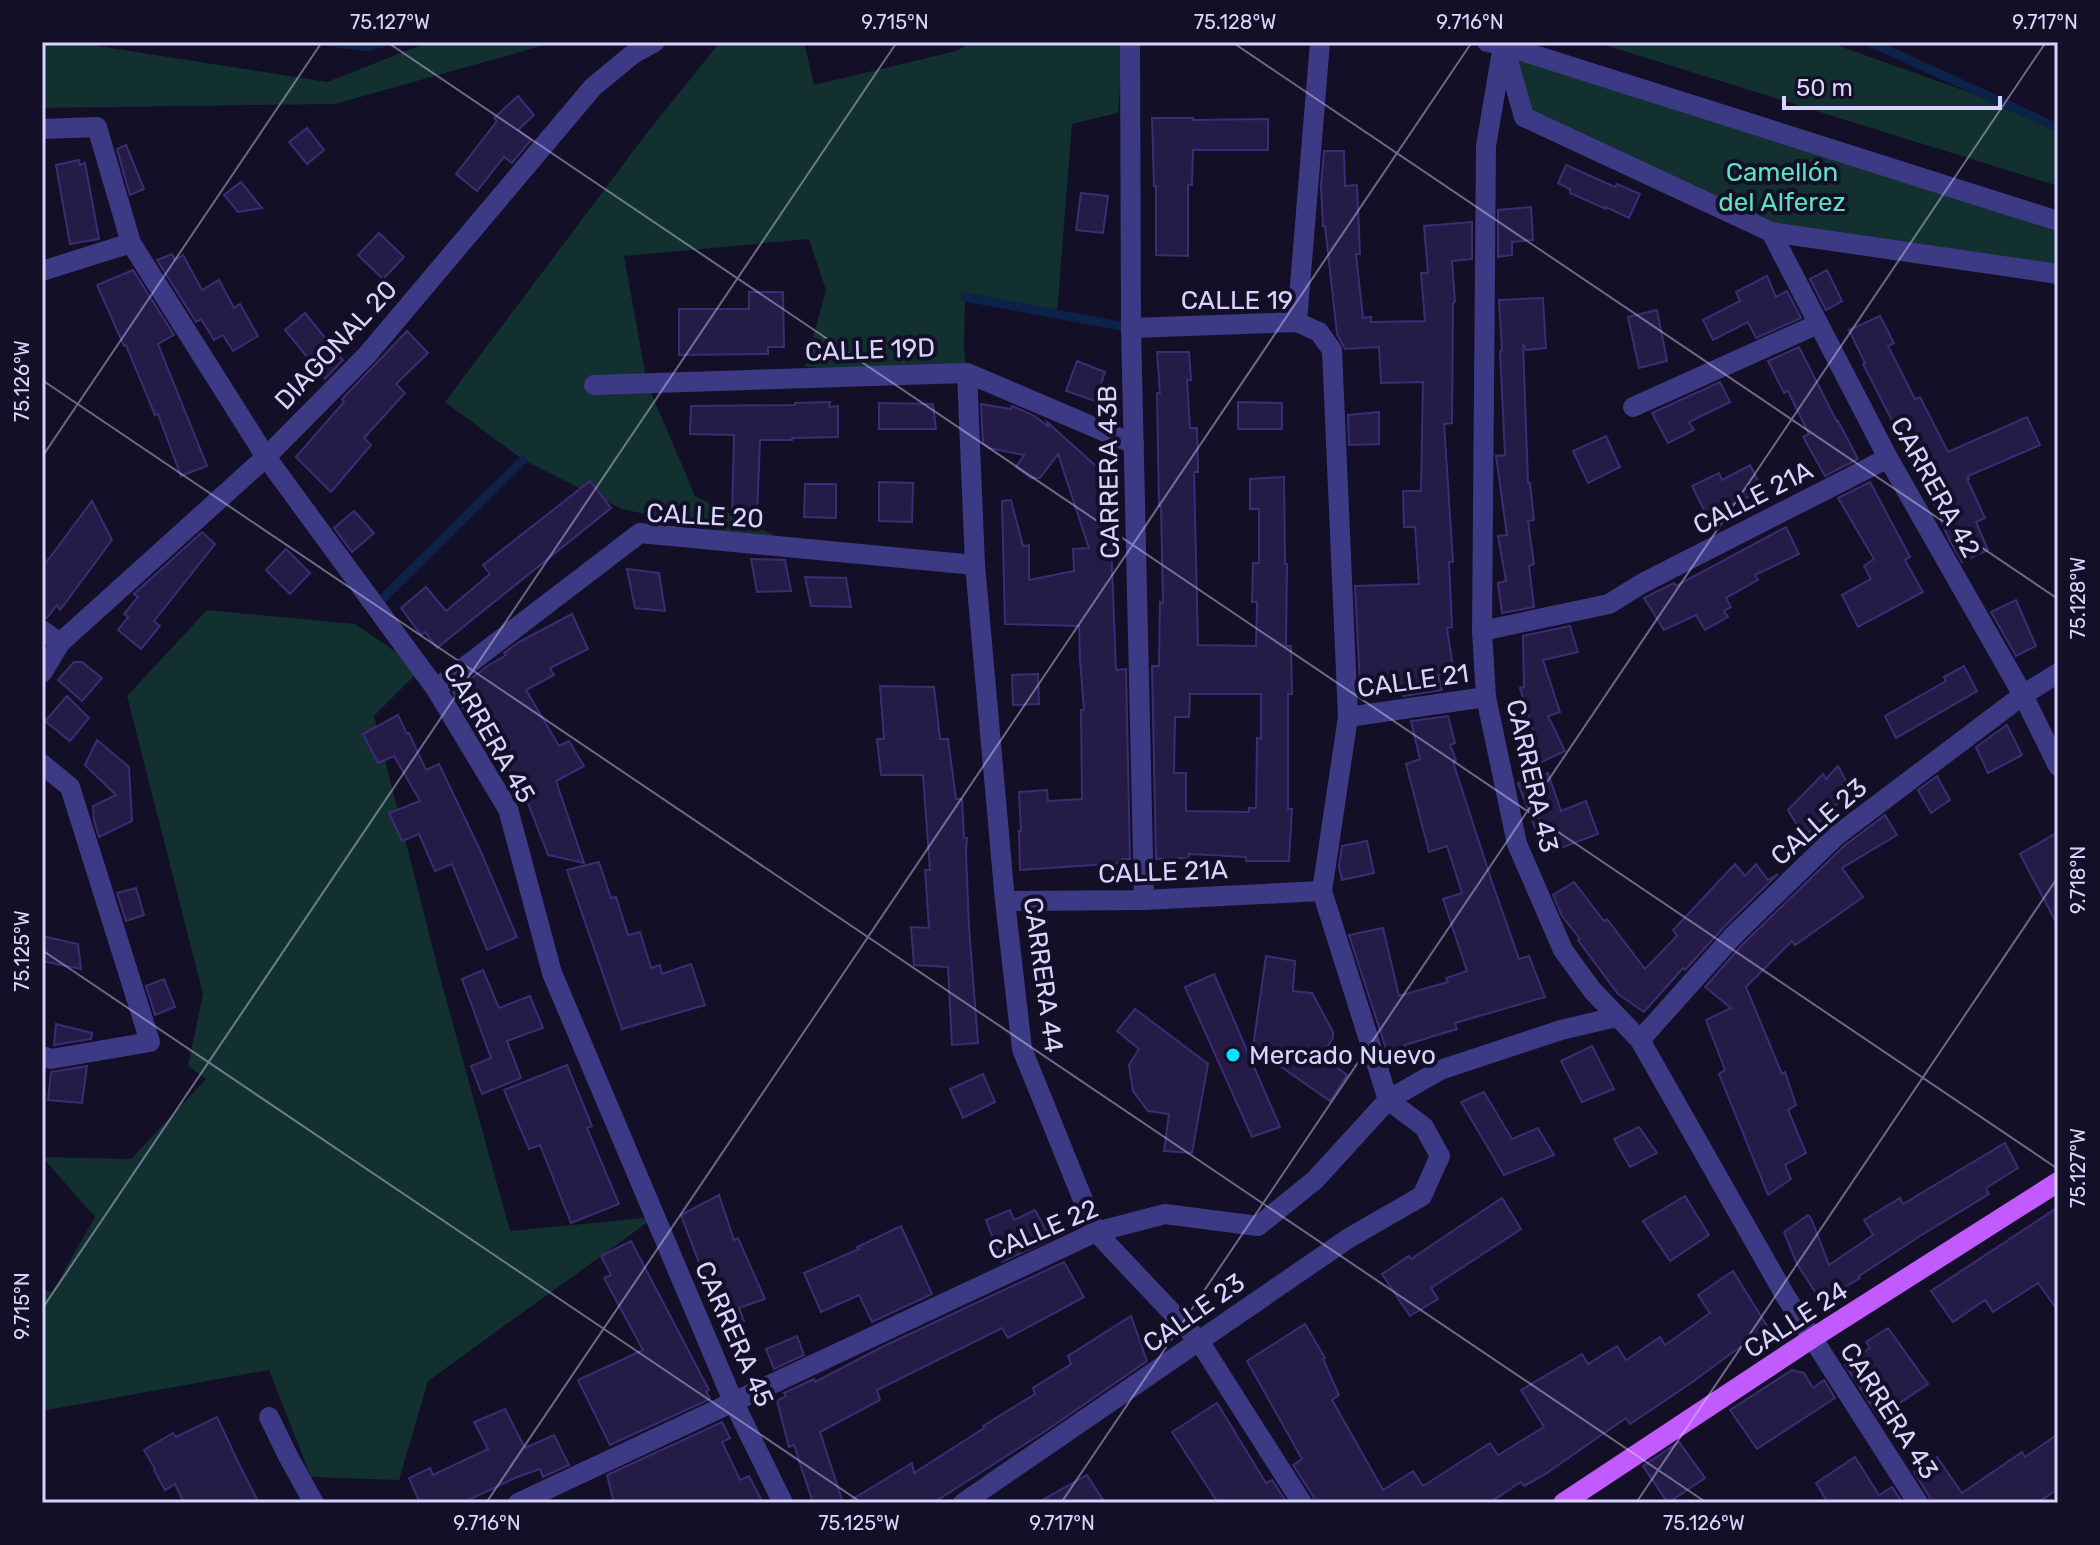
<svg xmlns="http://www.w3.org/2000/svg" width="2100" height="1545" font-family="Rubik,sans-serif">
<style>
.green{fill:#12302f}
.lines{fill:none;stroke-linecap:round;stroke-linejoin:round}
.stream{stroke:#0c2248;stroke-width:9}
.building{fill:#241b47;stroke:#3b2d73;stroke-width:2;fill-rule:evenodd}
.minor{stroke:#3d3a85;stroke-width:20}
.major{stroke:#c25bff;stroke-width:20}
.ticks{fill:none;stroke:#d9d4ff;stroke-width:2;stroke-opacity:0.45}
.poi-dot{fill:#00e5ff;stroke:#130f26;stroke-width:3}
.labels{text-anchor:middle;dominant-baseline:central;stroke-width:8;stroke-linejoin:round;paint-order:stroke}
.park-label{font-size:26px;fill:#5fe0c0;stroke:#130f26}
.street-label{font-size:26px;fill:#d9d4ff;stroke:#130f26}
.poi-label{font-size:26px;fill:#d9d4ff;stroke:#130f26;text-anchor:start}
.neatline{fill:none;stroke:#d9d4ff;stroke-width:3}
.ticks-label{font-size:20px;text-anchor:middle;fill:#d9d4ff}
</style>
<rect width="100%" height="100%" fill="#130f26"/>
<g class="green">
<polygon points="42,42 72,42 327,82 429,42 555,42 335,104 42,108"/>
<polygon points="720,42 804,42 814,85 956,51 973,42 1124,42 1118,113 1072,124 1057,314 965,297 964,350 967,373 805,367 826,290 809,239 624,256 647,383 695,496 800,548 622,509 523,460 445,402 646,134"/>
<polygon points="1595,42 1828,42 2058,124 2058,186"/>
<polygon points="1503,45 2058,232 2058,274 1771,232 1524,117"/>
<polygon points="207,610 355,624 421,669 374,716 440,977 510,1231 655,1217 428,1381 399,1480 311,1477 269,1370 42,1411 42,1290 52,1292 95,1217 42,1157 131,1159 206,1079 188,1066 203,994 127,696"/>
</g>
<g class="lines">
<g class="stream">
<polyline points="330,42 368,47 385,42"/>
<polyline points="1870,42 2058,128"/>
<polyline points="965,297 1131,328"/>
<polyline points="375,606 523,460"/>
</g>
</g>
<g class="building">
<polygon points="518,96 534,115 518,130 531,140 512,163 504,157 477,191 456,174 497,121 494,118"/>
<polygon points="1152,118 1193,118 1193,120 1268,119 1268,150 1193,150 1192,185 1188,185 1188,256 1156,255 1156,186 1154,186"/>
<polygon points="307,128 324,150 307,164 289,142"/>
<polygon points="126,145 144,189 130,195 117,149"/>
<polygon points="1324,151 1344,151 1345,186 1357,185 1360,254 1356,254 1363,318 1371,317 1371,322 1425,321 1421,273 1428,273 1424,226 1472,222 1472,259 1452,261 1455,302 1453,303 1452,423 1444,424 1453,562 1449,562 1452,627 1447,628 1454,673 1438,675 1442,690 1403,696 1399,680 1360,684 1355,586 1419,584 1415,527 1404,527 1403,491 1421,491 1423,382 1381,383 1379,347 1345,349 1337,334 1325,226 1323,226 1321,186"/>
<polygon points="79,160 80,165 85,163 99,239 70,244 56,165"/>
<polygon points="1566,165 1615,187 1617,184 1640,194 1629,218 1606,207 1606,209 1570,193 1570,189 1558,183"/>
<polygon points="241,182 262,208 238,212 224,195"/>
<polygon points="1081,193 1108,196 1103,233 1076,230"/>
<polygon points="1531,207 1533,240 1512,242 1512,255 1498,257 1498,210"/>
<polygon points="379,233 404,257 383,279 358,255"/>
<polygon points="172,254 175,260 183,255 202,290 219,280 234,308 240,304 258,336 233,351 223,335 214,340 201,319 196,322 157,260"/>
<polygon points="133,270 174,335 158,344 207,466 181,476 158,414 155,415 126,345 124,346 97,285"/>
<polygon points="1827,270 1842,301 1826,310 1810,279"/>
<polygon points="1767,276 1776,297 1787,291 1801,318 1756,338 1748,322 1713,340 1703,320 1740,301 1736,292"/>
<polygon points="749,292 783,292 784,347 768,347 768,354 679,355 679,309 749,309"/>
<polygon points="1543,298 1546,348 1526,350 1523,344 1528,483 1530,483 1534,520 1528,521 1534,564 1529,566 1534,607 1502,613 1498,583 1506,581 1498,536 1507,535 1496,456 1505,455 1500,351 1502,350 1499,300"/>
<polygon points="1657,310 1667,361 1639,368 1628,317"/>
<polygon points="305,313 343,360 325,379 285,330"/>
<polygon points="1880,316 1894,343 1888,346 1915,399 1920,397 1948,452 2027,417 2040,445 1968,476 1969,479 1967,479 1985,518 1976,522 1988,550 1962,562 1949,539 1905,437 1901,438 1863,364 1865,363 1849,330"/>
<polygon points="407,331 428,353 396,384 405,393 364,438 371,445 331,492 296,457 344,402 342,399"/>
<polygon points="1799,347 1837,422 1838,421 1858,459 1825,476 1803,437 1809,434 1788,391 1784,393 1768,361"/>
<path d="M1157,352H1189L1191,380H1187L1190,428H1197L1198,472H1194L1198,645L1256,646L1257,602H1252L1253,563H1259V509H1250V479L1284,477L1285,564H1287L1286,646H1291L1292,694H1288V809H1292L1289,861H1246V857L1189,854V858L1156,859L1152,666H1159L1160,602L1163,603L1161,506H1159L1157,393H1160ZM1190,694H1261V739L1257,738L1256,808H1249V812L1186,811V773H1174L1175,717H1189Z"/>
<polygon points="1077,361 1105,372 1095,401 1066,391"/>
<polygon points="1720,382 1730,402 1689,422 1694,430 1668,443 1652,413"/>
<polygon points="830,402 829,407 838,406 838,437 792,438 792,440 760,440 757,516 732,515 734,435 690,434 691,406 795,405 795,403"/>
<polygon points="1238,402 1282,403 1282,429 1238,429"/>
<polygon points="879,403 933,404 936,429 879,429"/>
<polygon points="981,404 1011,409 1012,406 1033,415 1048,426 1047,422 1106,475 1113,496 1111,497 1112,542 1111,542 1116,670 1126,669 1130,859 1122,859 1123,863 1020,870 1019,831 1021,831 1019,792 1047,790 1048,801 1082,799 1081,710 1084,710 1080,660 1079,626 1005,624 1002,501 1011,500 1023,546 1029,545 1029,580 1074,571 1073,549 1089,548 1058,454 1040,478 1031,478 1016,467 1024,455 989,448 983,443"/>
<polygon points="1379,412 1379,444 1349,445 1348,415"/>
<polygon points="1606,436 1620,467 1588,483 1573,451"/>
<polygon points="1750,465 1763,490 1707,516 1692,486 1719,473 1722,480"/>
<polygon points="590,481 611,508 437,648 425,632 421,635 401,608 426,587 446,611 490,574 483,565"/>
<polygon points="879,482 913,483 912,522 879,521"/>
<polygon points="1870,482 1910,557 1905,560 1923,592 1858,627 1842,595 1871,579 1864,566 1874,559 1838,498"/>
<polygon points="805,484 836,484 836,518 804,517"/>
<polygon points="92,501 112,540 60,610 57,605 47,618 42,617 42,568"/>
<polygon points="354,511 374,533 352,552 334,528"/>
<polygon points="1786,527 1799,554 1755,575 1758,580 1726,598 1731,607 1724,611 1728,617 1705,630 1696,615 1664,630 1644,598 1674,583 1676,586"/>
<polygon points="202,532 215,544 154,621 160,626 141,649 118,630 128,617 124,614 138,597 134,594"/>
<polygon points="286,549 310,573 290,594 266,570"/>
<polygon points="751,559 785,560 791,591 757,592"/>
<polygon points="627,569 659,573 665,611 635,608"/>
<polygon points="805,577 846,578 851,607 811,606"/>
<polygon points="2016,600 2036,646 2016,656 1991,612"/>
<polygon points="572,614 588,649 550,668 554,675 526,690 559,746 569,741 584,766 556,781 584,863 548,855 526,798 491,739 467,710 465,712 453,692 489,665 506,655 504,653 519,642"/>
<polygon points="1570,626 1578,652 1543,660 1560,712 1548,716 1565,751 1535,765 1521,735 1533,730 1520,688 1524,687 1523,636"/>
<polygon points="74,662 82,662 102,678 82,701 58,680"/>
<polygon points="1964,666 1977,691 1896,738 1885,716 1946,681 1944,677"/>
<polygon points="1038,674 1039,704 1013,705 1012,675"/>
<polygon points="880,686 934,687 940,739 948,739 956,799 962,799 964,838 967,838 966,853 969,927 978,1043 952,1045 948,967 914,965 911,927 929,928 925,870 930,870 923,775 881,775 877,739 884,739"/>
<polygon points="67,696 89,718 70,741 45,721"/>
<polygon points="398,715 407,734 409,733 426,770 439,764 481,852 517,937 487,950 452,864 435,871 419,834 402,841 389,813 420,801 394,756 378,763 363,734"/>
<polygon points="1448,716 1455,743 1450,745 1456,760 1453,762 1492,882 1519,959 1529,956 1545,997 1455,1023 1457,1029 1405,1045 1406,1054 1389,1058 1349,935 1383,928 1399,996 1448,982 1446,978 1467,971 1443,899 1462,893 1447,846 1429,852 1406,764 1420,759 1411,721"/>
<polygon points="2007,725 2022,755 1988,773 1976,747"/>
<polygon points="97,740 129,767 132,821 99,837 94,820 93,806 116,795 85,765"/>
<polygon points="1838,766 1851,790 1804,837 1788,810 1823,774 1826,779"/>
<polygon points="1548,773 1561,811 1586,801 1598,834 1545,854 1518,783"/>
<polygon points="1937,776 1950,800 1931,813 1918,790"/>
<polygon points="1885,815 1897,835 1842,868 1863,897 1795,945 1792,941 1746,987 1782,1074 1785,1072 1796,1105 1788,1110 1806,1153 1785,1165 1791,1179 1768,1195 1719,1074 1725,1070 1706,1020 1731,1008 1705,987 1742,945 1844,846"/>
<polygon points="2058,832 2058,926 2020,854"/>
<polygon points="1367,841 1374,873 1342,880 1339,867 1342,846"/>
<polygon points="599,862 611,898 616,897 628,935 640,932 651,968 660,965 662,974 691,964 705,1005 622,1029 567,870"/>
<polygon points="1735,864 1745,876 1756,864 1768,880 1778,874 1724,927 1685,970 1683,968 1644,1012 1618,994 1578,940 1580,939 1562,916 1553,895 1574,882 1604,921 1607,919 1645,969 1677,936 1673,930"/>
<polygon points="136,888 144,915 126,921 117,893"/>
<polygon points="42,936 78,944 81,969 42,961"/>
<polygon points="1266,956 1295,961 1293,991 1312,993 1333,1032 1333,1038 1321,1056 1347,1075 1330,1101 1253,1047"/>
<polygon points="483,970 499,1008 530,996 543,1028 507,1041 521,1078 482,1094 471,1066 491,1058 462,979"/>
<polygon points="1214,974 1280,1127 1252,1137 1185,987"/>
<polygon points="164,979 175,1007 155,1015 146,986"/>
<polygon points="1135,1009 1208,1064 1192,1153 1164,1151 1169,1114 1148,1111 1133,1091 1129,1065 1139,1049 1117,1031"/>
<polygon points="56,1024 92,1033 91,1039 54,1045"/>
<polygon points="1592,1046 1614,1089 1582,1102 1561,1061"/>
<polygon points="567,1065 592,1126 587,1128 619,1204 571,1223 540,1145 529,1149 504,1090"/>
<polygon points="87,1066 82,1103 48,1100 51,1072"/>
<polygon points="983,1074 995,1102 963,1118 950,1089"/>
<polygon points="1484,1092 1512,1139 1538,1128 1554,1155 1504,1175 1461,1102"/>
<polygon points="1639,1127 1657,1153 1630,1167 1614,1139"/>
<polygon points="2005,1143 2018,1168 1986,1188 1989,1194 1920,1236 1859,1276 1860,1278 1821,1301 1797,1264 1784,1232 1808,1215 1811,1218 1829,1265 1873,1235 1864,1220 1900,1198 1903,1204"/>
<polygon points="719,1195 734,1240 738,1238 765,1299 739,1308 744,1321 724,1329 681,1215"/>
<polygon points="1685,1196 1709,1235 1670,1261 1643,1221"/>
<polygon points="1502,1198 1521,1229 1431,1288 1438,1299 1410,1316 1382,1274 1409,1256 1411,1259"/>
<polygon points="2058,1207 2058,1311 2038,1283 1993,1312 1985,1300 1953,1322 1931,1291"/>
<polygon points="1010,1210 1014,1220 1035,1210 1051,1239 1002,1262 986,1220"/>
<polygon points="901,1226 932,1294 872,1322 859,1295 821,1312 804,1273 859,1249 857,1247"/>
<polygon points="631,1241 709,1390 706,1391 710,1399 610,1445 578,1380 643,1350 604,1278 611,1275 601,1256"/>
<polygon points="1064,1262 1084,1297 1008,1338 1002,1328 877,1390 880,1400 820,1432 843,1503 813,1503 794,1445 789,1447 777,1401 786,1396 784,1393 814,1379 815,1382 884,1346"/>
<polygon points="1733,1271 1769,1329 1733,1352 1691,1383 1630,1424 1626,1418 1544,1475 1524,1486 1521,1482 1489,1503 1315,1503 1313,1496 1293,1465 1302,1459 1247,1361 1305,1324 1325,1358 1323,1359 1339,1395 1332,1400 1383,1490 1413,1471 1423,1486 1490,1443 1498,1455 1544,1427 1521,1390 1582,1354 1588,1364 1617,1346 1626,1360 1660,1337 1665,1345 1710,1313 1698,1295"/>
<polygon points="1131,1316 1147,1361 1047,1430 933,1503 846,1503 912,1463 914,1473 984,1428 983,1426 1035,1394 1033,1388 1071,1364 1068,1356"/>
<polygon points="1888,1328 1928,1384 1879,1417 1845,1365 1870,1348 1866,1342"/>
<polygon points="797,1336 804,1355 774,1369 766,1349"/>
<polygon points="1792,1370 1804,1373 1813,1388 1824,1380 1835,1398 1757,1449 1730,1410"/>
<polygon points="1217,1403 1266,1483 1272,1480 1287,1503 1218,1503 1172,1432"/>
<polygon points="505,1409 525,1448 554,1435 569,1465 543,1477 540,1469 517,1477 462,1503 420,1503 409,1478 430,1468 433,1475 488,1449 474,1422"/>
<polygon points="217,1417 239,1464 259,1503 184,1503 175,1484 165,1490 154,1470 155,1469 144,1450 173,1433 176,1437"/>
<polygon points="722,1422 730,1438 722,1442 740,1480 749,1476 763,1503 614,1503 607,1475"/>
<polygon points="2058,1434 2058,1489 2037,1503 1931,1503 1929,1496 1914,1472 1937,1457 1962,1493 2022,1452 2025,1457"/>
<polygon points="1679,1442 1705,1478 1668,1503 1643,1466"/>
<polygon points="1855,1457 1879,1495 1892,1487 1903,1503 1828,1503 1816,1483"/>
<polygon points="1087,1475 1105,1503 1037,1503"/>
</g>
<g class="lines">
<g class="minor">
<polyline points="1130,42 1131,328 1144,900"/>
<polyline points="1487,42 1503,45 2058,221"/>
<polyline points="1503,45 1486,146 1482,631 1486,697 1517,844 1563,950 1592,990 1640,1040 1786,1297 1918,1503"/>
<polyline points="1506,53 1524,117 1771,232 2058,274"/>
<polyline points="42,129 97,127 131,243 266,457 436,689 508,809 552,973 733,1401 783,1503"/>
<polyline points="1771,232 1888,458 2023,695 2058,766"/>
<polyline points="42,271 131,243"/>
<polyline points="1297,322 1320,42"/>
<polyline points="967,373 975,565 1005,901 1022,1049 1096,1232 1199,1341 1302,1503"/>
<polyline points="594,385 967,373 1134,444"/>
<polyline points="1633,407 1818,324"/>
<polyline points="42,630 60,643"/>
<polyline points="1482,631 1609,604 1641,584 1888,458"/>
<polyline points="42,673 60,643 266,457 367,355 593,87 633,54 655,42"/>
<polyline points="436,689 640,533 975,565"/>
<polyline points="1348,717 1486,697"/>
<polyline points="42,764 70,787 150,1042 51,1059 42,1056"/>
<polyline points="1005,901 1144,900 1322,891"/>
<polyline points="1640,1040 1733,936 1836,836 2023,695 2058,673"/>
<polyline points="269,1417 289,1458 314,1503"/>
<polyline points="518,1503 1096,1232 1165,1214 1258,1226 1315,1180 1388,1100 1440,1070 1561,1030 1616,1017"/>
<polyline points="963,1503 1349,1238 1422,1196 1440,1156 1424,1127 1388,1100 1322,891 1348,717 1332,350 1319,332 1297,322 1131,328"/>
</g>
<polyline class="major" points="1563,1503 1811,1339 2058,1182"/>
</g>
<path class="ticks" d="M387,42L2058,1169M1232,42L2058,599M42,380L1707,1503M42,457L322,42M42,950L862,1503M42,1309L897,42M486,1503L1472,42M1061,1503L2046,42M1636,1503L2058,877"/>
<circle class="poi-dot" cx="1233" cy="1055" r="8"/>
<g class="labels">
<g class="park-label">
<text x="1782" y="172">Camellón<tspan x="1782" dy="30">del Alferez</tspan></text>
</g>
<g class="street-label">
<text x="1237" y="300">CALLE 19</text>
<text transform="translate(336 345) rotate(-47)">DIAGONAL 20</text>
<text transform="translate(870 350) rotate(-2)">CALLE 19D</text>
<text transform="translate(1109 472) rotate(-91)">CARRERA 43B</text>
<text transform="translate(1935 487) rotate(61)">CARRERA 42</text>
<text transform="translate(1753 498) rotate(-27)">CALLE 21A</text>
<text transform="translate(705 516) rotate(3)">CALLE 20</text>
<text transform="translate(1413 681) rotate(-8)">CALLE 21</text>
<text transform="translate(489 733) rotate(60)">CARRERA 45</text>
<text transform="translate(1532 776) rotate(77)">CARRERA 43</text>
<text transform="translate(1819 822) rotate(-41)">CALLE 23</text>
<text transform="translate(1163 872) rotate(-2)">CALLE 21A</text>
<text transform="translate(1043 975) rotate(82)">CARRERA 44</text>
<text transform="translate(1043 1230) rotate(-23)">CALLE 22</text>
<text transform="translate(1194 1313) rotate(-35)">CALLE 23</text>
<text transform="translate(1796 1320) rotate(-33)">CALLE 24</text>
<text transform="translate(734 1334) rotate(66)">CARRERA 45</text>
<text transform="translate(1889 1411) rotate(57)">CARRERA 43</text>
</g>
<g class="poi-label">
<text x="1249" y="1055">Mercado Nuevo</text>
</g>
</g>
<rect width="2100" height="1545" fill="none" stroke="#130f26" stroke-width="88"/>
<path d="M1784 96v12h216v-12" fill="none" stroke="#d9d4ff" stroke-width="4"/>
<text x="1796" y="96" font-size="24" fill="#d9d4ff" stroke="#130f26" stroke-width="6" paint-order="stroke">50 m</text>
<rect x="44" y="44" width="2012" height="1457" class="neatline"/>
<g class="ticks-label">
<text x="390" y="29">75.127°W</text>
<text x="895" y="29">9.715°N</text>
<text x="1235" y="29">75.128°W</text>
<text x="1470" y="29">9.716°N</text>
<text x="2045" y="29">9.717°N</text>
<text transform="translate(22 381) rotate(-90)" y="7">75.126°W</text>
<text transform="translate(2078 598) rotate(-90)" y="7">75.128°W</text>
<text transform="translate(2078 880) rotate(-90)" y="7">9.718°N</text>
<text transform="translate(22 951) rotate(-90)" y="7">75.125°W</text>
<text transform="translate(2078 1168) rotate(-90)" y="7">75.127°W</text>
<text transform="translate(22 1306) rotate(-90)" y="7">9.715°N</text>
<text x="487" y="1530">9.716°N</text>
<text x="859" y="1530">75.125°W</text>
<text x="1062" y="1530">9.717°N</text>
<text x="1704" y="1530">75.126°W</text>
</g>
</svg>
